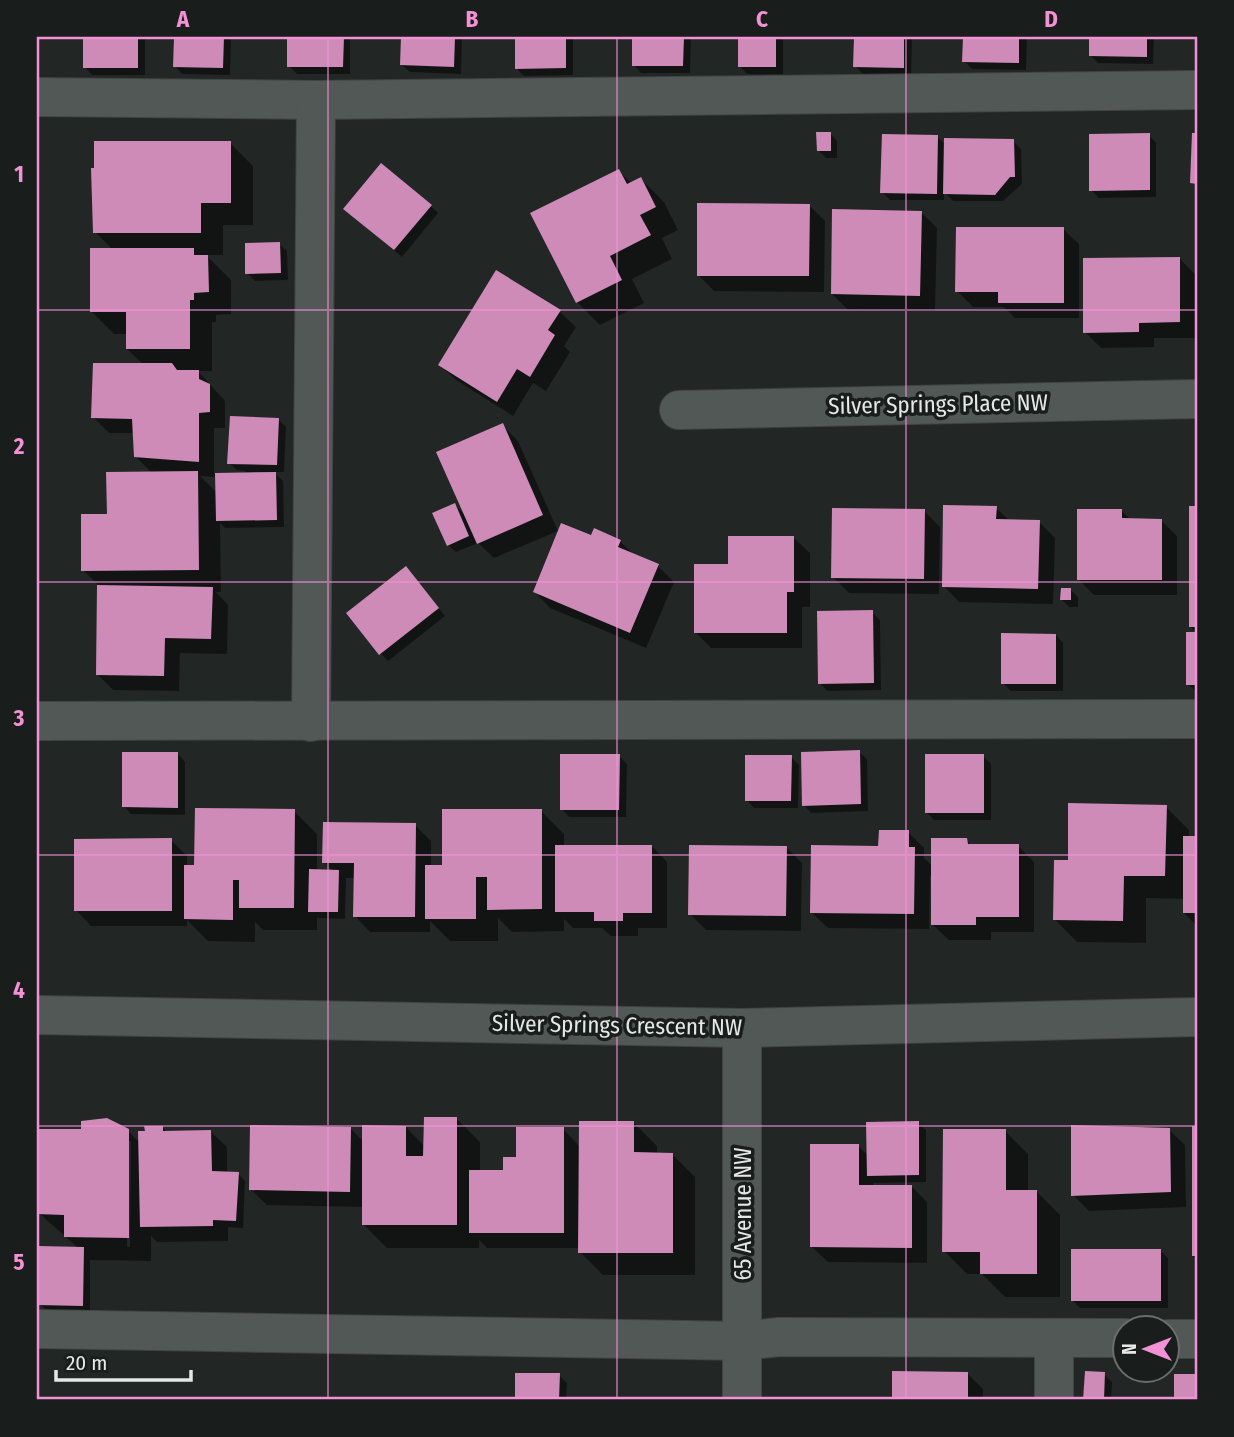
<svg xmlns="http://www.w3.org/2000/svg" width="1234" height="1437" font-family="'Fira Sans Condensed',sans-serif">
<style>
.shadow{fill:#0007;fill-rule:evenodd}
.building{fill:#ce8bb8}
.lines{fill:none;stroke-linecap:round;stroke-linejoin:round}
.minor-casing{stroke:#3f4442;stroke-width:40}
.minor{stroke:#525855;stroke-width:38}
.grid{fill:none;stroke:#f391d5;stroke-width:2;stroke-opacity:0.55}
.labels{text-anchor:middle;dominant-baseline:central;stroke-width:7;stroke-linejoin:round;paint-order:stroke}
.street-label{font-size:23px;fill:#e5e8e7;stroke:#191d1b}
.neatline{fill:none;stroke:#f391d5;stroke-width:2.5}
.grid-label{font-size:23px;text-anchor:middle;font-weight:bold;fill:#f391d5}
</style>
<rect width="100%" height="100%" fill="#222725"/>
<g class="shadow">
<polygon points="85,37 145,37 145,75 92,75 85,67"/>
<polygon points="176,37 231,37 230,75 182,74 175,66"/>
<polygon points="289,37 350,37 350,74 297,74 289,66"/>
<polygon points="403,37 462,37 461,74 410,72 402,65"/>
<polygon points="516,37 573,37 573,75 524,76 516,68"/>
<polygon points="634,37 691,37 690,73 641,73 634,65"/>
<polygon points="740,37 783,37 783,74 747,74 740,66"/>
<polygon points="856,37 912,37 911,75 863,74 855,66"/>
<polygon points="965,37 1027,37 1026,70 972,69 964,61"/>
<polygon points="1091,37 1154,37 1153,64 1098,63 1090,55"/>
<polygon points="830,133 837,141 837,158 826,158 819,151"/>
<polygon points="1149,135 1156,143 1156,197 1099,198 1091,190"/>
<polygon points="937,137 946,145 1013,141 1021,149 1022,184 1003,201 953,201 944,192 944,200 890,200 882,192"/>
<path d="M230,143L253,166V225H223V255H206L231,280V314L216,315V322H212V371H198L225,401V428H214V474H245V471L237,470L229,463L278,419L286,427L284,472H274L283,481L284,527L225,528L220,523L221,592H216L228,605L227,654L180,653L179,691L113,690L97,674L99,586L83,570L109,515L152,473L136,457L134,433H109L93,417L144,365L127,349V334H114L91,311L113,250L95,232ZM200,476L217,477V493Z"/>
<polygon points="619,171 631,183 641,179 664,202 678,230 662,238 672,259 632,279 644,303 600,325 577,302"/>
<polygon points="809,205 825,221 824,292 714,291 698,275"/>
<polygon points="431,206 438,213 402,257 353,216"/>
<polygon points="921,212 937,228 935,311 848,310 832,294"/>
<polygon points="1063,229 1079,244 1079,318 1015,318 1004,307 973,307 957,291"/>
<polygon points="279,244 287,251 288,280 255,281 247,273"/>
<polygon points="1179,258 1195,274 1195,338 1154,338 1154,347 1101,348 1085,332"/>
<polygon points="496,273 560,312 576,327 564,346 570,352 546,391 533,383 513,416 456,380 440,365"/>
<polygon points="502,425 518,441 558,531 494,558 478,543 456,552 448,545 455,505 467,517"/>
<polygon points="996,508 1010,521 1039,522 1055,538 1053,604 959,602 944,586"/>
<polygon points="1190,508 1197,508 1197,692 1187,684 1187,633 1197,633 1190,627"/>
<polygon points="924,511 940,527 939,594 849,593 833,577"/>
<polygon points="1122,511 1131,520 1162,521 1177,536 1177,595 1094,595 1078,579"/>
<polygon points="592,537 620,541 635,556 658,566 674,582 646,648 550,608 535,592"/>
<polygon points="794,538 810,553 810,607 802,607 802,648 711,648 695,632 730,566"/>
<polygon points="413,576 445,616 388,661 381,654"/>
<polygon points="1071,590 1078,597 1078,607 1069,607 1062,600"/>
<polygon points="872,612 880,620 881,690 827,691 820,683"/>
<polygon points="1056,635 1063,643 1063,691 1011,691 1003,683"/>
<polygon points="859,752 867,759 868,811 811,813 804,805"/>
<polygon points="178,754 185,762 185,815 131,814 124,806"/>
<polygon points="619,756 627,764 626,817 569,817 562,809"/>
<polygon points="983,756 991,764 991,820 934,820 926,812"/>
<polygon points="791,757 799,765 798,808 754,808 747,800"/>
<polygon points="1166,807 1189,830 1189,838 1197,838 1197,926 1184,913 1184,899 1146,898 1146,943 1077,942 1054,919 1069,862"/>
<polygon points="294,811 317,834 317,871 334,872 324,862 415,825 431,841 431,867 443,867 541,811 564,834 564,846 652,846 667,862 667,928 638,928 638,936 611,936 602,928 573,928 564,919 564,931 512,932 498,918 498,941 450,941 430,921 430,932 370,932 355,916 355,878 346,878 345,919 317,918 317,930 263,930 255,922 255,942 208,941 187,920 187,926 91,926 76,910 171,840 187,856 187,866 196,866"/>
<polygon points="908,832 924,848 924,858 933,867 966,840 972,846 1018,846 1034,862 1034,932 991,932 991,940 949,940 933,925 933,876 930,876 929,929 828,928 812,913 880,847"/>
<polygon points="786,847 802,863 801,931 706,930 690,914"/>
<polygon points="457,1119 480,1142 480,1171 504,1171 563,1129 580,1147 634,1123 657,1146 657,1154 672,1154 695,1177 695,1275 603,1275 580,1252 580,1248 487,1248 479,1240 479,1248 387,1248 364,1225 364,1207 267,1205 251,1190 351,1129 364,1142 406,1127 425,1147"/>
<polygon points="918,1123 926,1130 926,1182 873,1183 873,1186 911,1186 927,1202 927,1263 828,1262 812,1247 858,1146 868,1155"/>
<path d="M162,1127L167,1132H211L227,1147V1173L238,1174L245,1181L243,1228L228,1227V1241L157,1242L151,1236V1261L90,1260V1312H48L40,1304L78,1248L39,1213L128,1131L140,1143ZM128,1141H131L130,1247H127Z"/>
<polygon points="1193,1128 1197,1128 1197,1259 1193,1256"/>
<polygon points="1169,1130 1185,1145 1186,1207 1089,1211 1073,1195"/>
<polygon points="1005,1131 1028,1154 1028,1192 1037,1192 1060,1215 1060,1297 1005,1297 982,1274 967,1274 944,1251"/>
<polygon points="1160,1250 1168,1258 1168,1308 1080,1308 1072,1300"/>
<polygon points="894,1373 968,1374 983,1389 983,1400 894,1400"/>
<polygon points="1087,1373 1104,1374 1112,1382 1111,1400 1085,1400"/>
<polygon points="517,1375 559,1375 567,1383 566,1400 518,1400"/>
</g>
<g class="building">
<rect x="83" y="37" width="55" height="31"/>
<polygon points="174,37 224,37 223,68 173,67"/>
<polygon points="287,37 344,37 343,67 287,67"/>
<polygon points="401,37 455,37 454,67 400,65"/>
<polygon points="515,37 566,37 566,68 515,69"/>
<polygon points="632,37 684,37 683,66 632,66"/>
<rect x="738" y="37" width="38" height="30"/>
<polygon points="854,37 904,37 904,68 853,67"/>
<polygon points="963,37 1019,37 1019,63 962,62"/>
<polygon points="1089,37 1147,37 1147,57 1089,56"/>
<polygon points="816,132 831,132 831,151 817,151"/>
<polygon points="1150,133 1150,190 1089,191 1089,134"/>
<polygon points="1192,133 1197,133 1197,184 1190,183"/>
<polygon points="882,134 938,135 937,194 880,193"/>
<polygon points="944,138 1014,139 1015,177 1010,177 995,195 943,194"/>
<polygon points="94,141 231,141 231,203 201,203 201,233 93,233 91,168 94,168"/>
<polygon points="381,163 432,205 394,250 343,209"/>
<polygon points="619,169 627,184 641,177 656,207 640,215 651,235 610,256 622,280 576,303 530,213"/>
<polygon points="697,203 810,204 809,276 697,276"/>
<polygon points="832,209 922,211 920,296 831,294"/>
<polygon points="956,227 1064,227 1064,303 998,303 998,292 955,292"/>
<polygon points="280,242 281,273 245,274 245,243"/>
<polygon points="90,248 194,248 194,255 208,255 209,292 194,293 194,300 190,300 190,349 126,349 126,312 90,312"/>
<polygon points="1180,257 1180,322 1139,323 1139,332 1083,333 1083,258"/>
<polygon points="496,270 561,310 548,330 555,335 530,377 517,369 497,402 438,365"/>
<polygon points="93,363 172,363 177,370 199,370 199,379 210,384 210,412 199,413 199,462 134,457 132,419 91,418"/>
<polygon points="230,416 279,418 277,465 227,464"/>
<polygon points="503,423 543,515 477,544 436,452"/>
<polygon points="198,471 199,570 81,571 81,514 107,514 106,472"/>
<polygon points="276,472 277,520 216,521 215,473"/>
<polygon points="455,503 469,536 447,546 432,513"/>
<polygon points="943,505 997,506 996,519 1040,520 1038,589 942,587"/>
<rect x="1189" y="506" width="8" height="121"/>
<polygon points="832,508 925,509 924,579 831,578"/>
<polygon points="1077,509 1122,509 1122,518 1162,519 1162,580 1077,580"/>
<polygon points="561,523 591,535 594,528 621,540 618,547 659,564 630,633 533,592"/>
<polygon points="728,536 794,536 794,592 787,592 787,633 694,633 694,564 728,564"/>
<polygon points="406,566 439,608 379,655 346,613"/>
<polygon points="97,585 213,587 211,639 165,638 164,676 96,675"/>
<polygon points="1061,588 1071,588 1071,600 1060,600"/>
<polygon points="873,610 874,683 818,684 817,611"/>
<rect x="1186" y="632" width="11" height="53"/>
<polygon points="1001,633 1056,634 1056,684 1001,684"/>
<polygon points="860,750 861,804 802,806 801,752"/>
<polygon points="122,752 178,752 178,808 122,807"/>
<polygon points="560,754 620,754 619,810 560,810"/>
<rect x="925" y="754" width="59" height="59"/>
<polygon points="745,755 792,755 791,801 745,801"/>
<polygon points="1068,803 1167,805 1165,876 1124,876 1123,921 1053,920 1054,860 1068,860"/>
<polygon points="195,808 295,809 294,908 239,908 239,880 233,880 233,920 184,919 184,865 194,865"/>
<polygon points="442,809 542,809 542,909 487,910 487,877 476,877 476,919 425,919 425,865 442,865"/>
<polygon points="323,822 416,823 415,917 353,917 354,863 322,863"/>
<polygon points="879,830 909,830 909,847 915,847 914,914 810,913 811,845 878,846"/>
<rect x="1183" y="836" width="14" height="77"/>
<polygon points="172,838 172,911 74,911 74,839"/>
<polygon points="931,838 967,838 968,844 1019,844 1019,917 976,917 976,925 931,925"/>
<polygon points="555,845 652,845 652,913 623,913 623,921 594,921 594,912 555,912"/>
<polygon points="689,845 787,846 786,916 688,915"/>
<polygon points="309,869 339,870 338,912 308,912"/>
<polygon points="424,1117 457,1117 457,1225 362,1225 362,1125 406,1126 406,1156 423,1156"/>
<polygon points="107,1118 129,1129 129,1238 64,1237 64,1215 37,1214 38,1129 81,1129 81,1121"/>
<polygon points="579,1121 634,1121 634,1152 673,1153 673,1253 578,1253"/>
<polygon points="919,1121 919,1175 867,1176 866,1122"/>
<polygon points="250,1125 351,1127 350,1192 249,1190"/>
<polygon points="1071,1125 1170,1128 1171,1192 1071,1196"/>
<polygon points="144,1126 163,1126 163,1131 211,1130 212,1171 239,1172 236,1221 213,1220 213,1226 140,1227 138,1131 145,1131"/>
<rect x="1192" y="1126" width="5" height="130"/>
<polygon points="516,1127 564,1127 564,1233 469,1233 469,1170 503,1170 503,1157 516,1157"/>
<polygon points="943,1129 1006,1129 1006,1190 1037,1190 1037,1274 980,1274 980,1252 942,1252"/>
<polygon points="810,1144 859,1144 859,1185 912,1185 912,1248 810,1247"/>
<polygon points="38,1246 84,1247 83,1306 38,1305"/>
<rect x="1071" y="1249" width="90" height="52"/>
<polygon points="892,1371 968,1372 968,1400 892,1400"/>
<polygon points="1085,1371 1105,1372 1104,1400 1083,1400"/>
<polygon points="515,1373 560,1373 559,1400 515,1400"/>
<rect x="1174" y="1374" width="23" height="26"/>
</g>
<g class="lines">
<g class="minor-casing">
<g id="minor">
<polyline points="37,97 316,100 1197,90"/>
<polyline points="679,410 1197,399"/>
<polyline points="37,721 1197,719"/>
<polyline points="311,722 316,100"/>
<polyline points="37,1015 742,1028 1197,1017"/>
<polyline points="742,1028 742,1400"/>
<polyline points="37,1329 743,1341 779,1337 1126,1338"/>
<polyline points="1054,1338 1054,1400"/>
<polyline points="1168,1339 1197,1339"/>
</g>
</g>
<use href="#minor" class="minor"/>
</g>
<path class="grid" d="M328,37V1400M617,37V1400M906,37V1400M37,310H1197M37,582H1197M37,855H1197M37,1126H1197"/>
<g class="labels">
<g class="street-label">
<text transform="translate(938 404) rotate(-1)">Silver Springs Place NW</text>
<text transform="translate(617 1025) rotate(1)">Silver Springs Crescent NW</text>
<text transform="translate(743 1214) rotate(-90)">65 Avenue NW</text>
</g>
</g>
<rect width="1234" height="1437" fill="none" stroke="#191d1b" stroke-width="77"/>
<g transform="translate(1146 1349) rotate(270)"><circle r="33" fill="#191d1b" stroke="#6b6e6d" stroke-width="2"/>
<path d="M0-5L12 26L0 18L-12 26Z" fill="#f391d5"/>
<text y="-10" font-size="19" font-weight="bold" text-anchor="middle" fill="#e5e8e7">N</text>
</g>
<path d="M56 1370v10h135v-10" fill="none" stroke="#e5e8e7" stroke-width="3.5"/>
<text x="66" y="1370" font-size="21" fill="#e5e8e7" stroke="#191d1b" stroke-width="5" paint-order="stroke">20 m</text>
<rect x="38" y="38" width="1158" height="1360" class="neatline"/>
<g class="grid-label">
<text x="183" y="27">A</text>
<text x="472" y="27">B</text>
<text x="762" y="27">C</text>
<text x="1051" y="27">D</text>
<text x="19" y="182">1</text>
<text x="19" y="454">2</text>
<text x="19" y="726">3</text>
<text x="19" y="998">4</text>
<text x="19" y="1270">5</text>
</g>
</svg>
